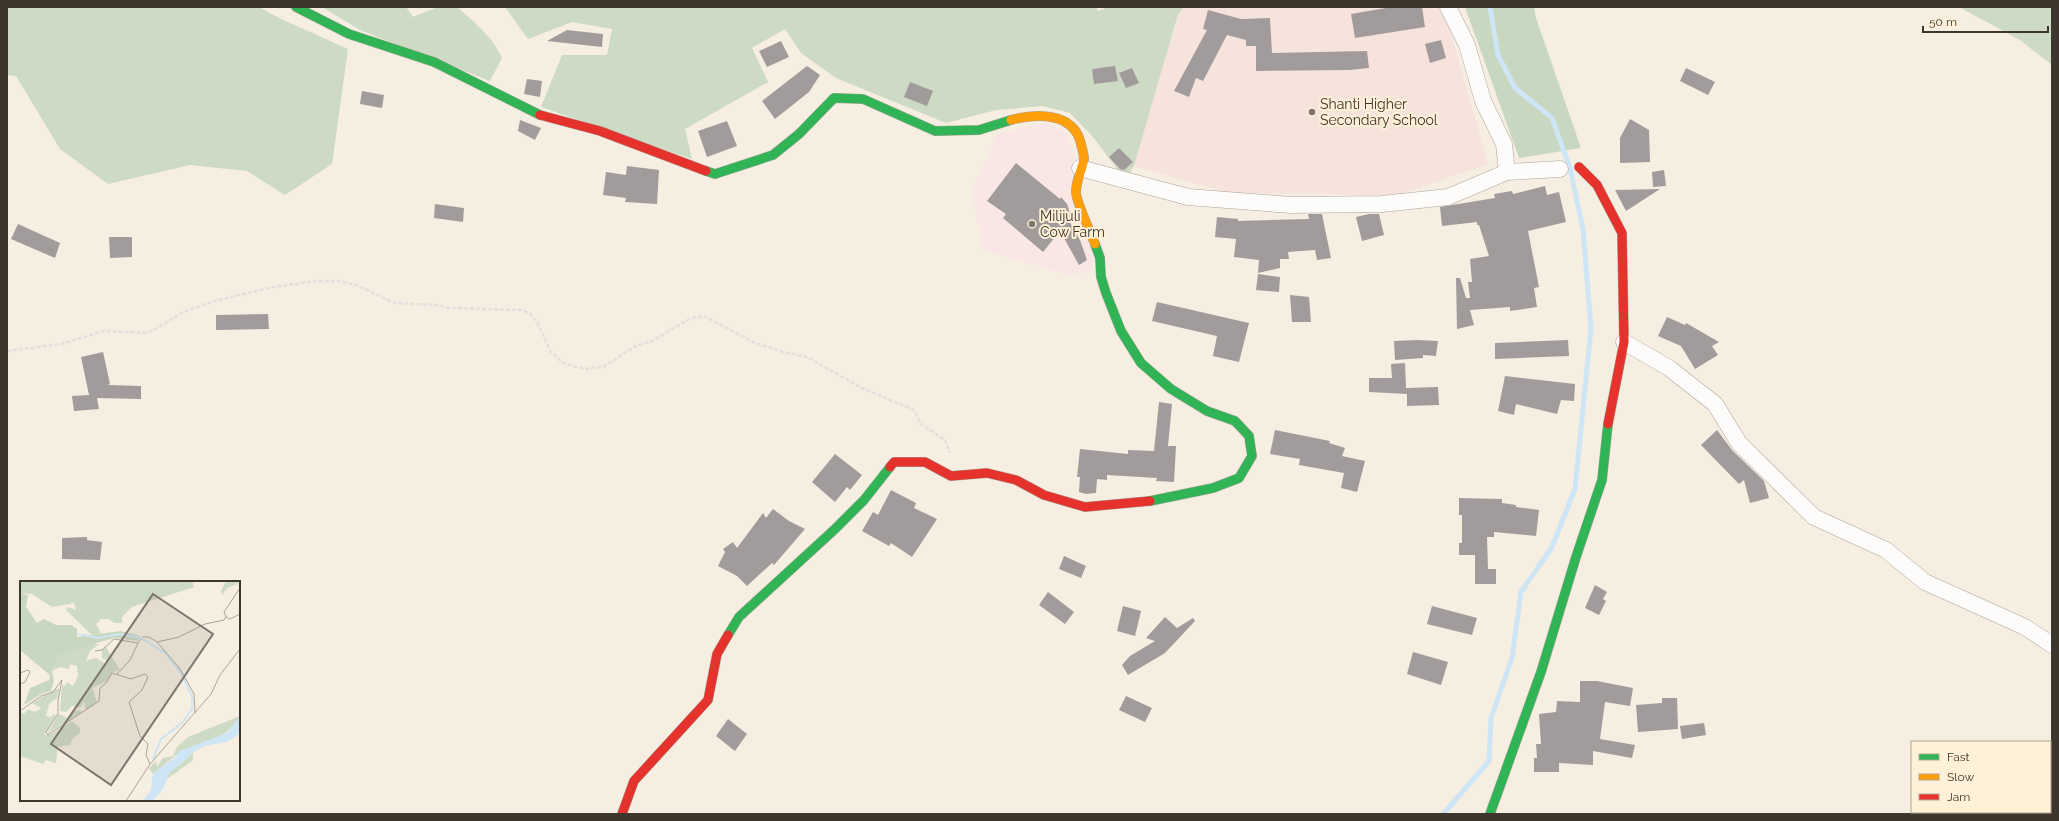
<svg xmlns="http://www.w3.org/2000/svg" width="2059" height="821" font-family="Raleway,sans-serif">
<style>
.commercial{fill:#f9e7e5}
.education{fill:#f5e3dc}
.green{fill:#cddac4}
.forest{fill:#c8d7c0}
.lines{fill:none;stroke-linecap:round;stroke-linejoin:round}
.stream{stroke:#cde5f5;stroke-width:5}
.building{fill:#a19b9c}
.street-casing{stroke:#aaa39a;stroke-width:17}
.fast-casing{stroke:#aaa39a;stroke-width:10}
.slow-casing{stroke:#aaa39a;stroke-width:10}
.jam-casing{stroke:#aaa39a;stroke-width:10}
.path{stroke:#e2e0dc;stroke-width:2.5;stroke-dasharray:4 2;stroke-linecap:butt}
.street{stroke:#fefcfa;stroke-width:16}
.fast{stroke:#30b455;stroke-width:9}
.slow{stroke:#ff9f0a;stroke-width:9}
.jam{stroke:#e5322d;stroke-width:9}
.poi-dot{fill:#7d766c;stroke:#fff0d8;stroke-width:1.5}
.labels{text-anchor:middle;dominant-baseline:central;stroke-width:4;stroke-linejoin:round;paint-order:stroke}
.poi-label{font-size:14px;fill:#3c362d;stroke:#fff0d8;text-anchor:start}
.inset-river{fill:none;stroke:#cde5f5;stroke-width:2}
.inset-road{fill:none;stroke:#aca499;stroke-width:1}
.view{fill:#7d766c;fill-opacity:0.15;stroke:#7d766c;stroke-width:2}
.inset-edge{fill:none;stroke:#3c362d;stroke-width:2}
</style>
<rect width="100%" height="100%" fill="#f6eee1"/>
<polygon class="commercial" points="1047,123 1066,133 1074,152 1094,264 1091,273 1065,274 983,250 972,191 997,134"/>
<polygon class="education" points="1184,7 1440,7 1451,33 1488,164 1398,195 1227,193 1134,166 1178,14"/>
<g class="green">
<polygon points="7,7 259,7 281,19 348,49 332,164 285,195 247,171 190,165 108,184 60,149 16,76 7,75"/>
<path d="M322,7H406L413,17L438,7H457C474,22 493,37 502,58L490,81L360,30Z"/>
<polygon points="505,7 1096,7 1098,11 1108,7 1184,7 1178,14 1134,166 1129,174 1120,173 1093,137 1070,113 1043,106 996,110 946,123 836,78 801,53 785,29 752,48 768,82 685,129 692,159 541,107 562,55 607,55 612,29 572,22 528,39"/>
<polygon points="1959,7 2052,7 2052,65 2020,40"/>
</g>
<polygon class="forest" points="1465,7 1534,7 1536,18 1581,148 1519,158"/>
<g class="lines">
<polyline class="stream" points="1443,814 1489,761 1491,718 1512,658 1521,592 1552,547 1575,489 1591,328 1583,229 1570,168 1552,118 1515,88 1498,55 1490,7"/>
</g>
<g class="building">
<polygon points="1392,7 1422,7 1425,27 1355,38 1351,14"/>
<polygon points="1208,10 1241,19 1270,18 1272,53 1367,51 1369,68 1350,70 1256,71 1256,46 1246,46 1246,40 1227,35 1203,81 1196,78 1189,97 1174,91 1207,30 1203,29"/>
<polygon points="567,30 603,34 602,47 547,41"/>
<polygon points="1441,40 1446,58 1430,63 1425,44"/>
<polygon points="781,41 789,57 767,67 759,51"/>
<polygon points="807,66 820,75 809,92 775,119 762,101"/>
<polygon points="1115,66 1118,81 1094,84 1092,69"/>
<polygon points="1132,68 1139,83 1126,88 1119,73"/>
<polygon points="1686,68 1715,82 1708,95 1680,81"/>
<polygon points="527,79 542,81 540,97 524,94"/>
<polygon points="910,82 933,91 927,106 904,97"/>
<polygon points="362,91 384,95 382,108 360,104"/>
<polygon points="1630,119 1649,130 1650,162 1620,163 1620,138"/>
<polygon points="520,120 541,128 535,140 518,131"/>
<polygon points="727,121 737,146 707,157 698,131"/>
<polygon points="1119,148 1133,162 1124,170 1120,169 1109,157"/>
<polygon points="1016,163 1060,199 1061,197 1067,204 1071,217 1068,219 1080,240 1087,260 1079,265 1060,231 1043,252 1003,218 1006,214 987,201"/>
<polygon points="627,166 659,170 657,204 625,202 626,198 603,195 606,172 626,175"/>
<polygon points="1664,170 1666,186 1653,187 1652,172"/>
<polygon points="1545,186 1547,195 1559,192 1566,222 1528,231 1539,287 1534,288 1537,307 1510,311 1510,307 1470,310 1474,325 1457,329 1456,278 1460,278 1466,298 1470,298 1468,282 1472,282 1470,259 1489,256 1479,225 1477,225 1477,222 1442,226 1440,207 1495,198 1494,194 1512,191 1513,194"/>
<polygon points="1660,189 1626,211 1615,190"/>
<polygon points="435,204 464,208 463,222 434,218"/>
<polygon points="1308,214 1322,214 1331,258 1317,260 1315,250 1288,252 1289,259 1280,259 1280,268 1258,273 1259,260 1234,257 1236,239 1215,237 1217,217 1238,219 1238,221 1309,219"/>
<polygon points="1369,214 1379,214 1384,235 1362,241 1356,217"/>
<polygon points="18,224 60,243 55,258 11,239"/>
<polygon points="109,237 132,237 132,257 110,258"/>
<polygon points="1258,274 1280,277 1279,292 1256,290"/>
<polygon points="1290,295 1309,297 1311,322 1292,322"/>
<polygon points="1157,302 1249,323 1239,362 1213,356 1217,336 1152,321"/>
<polygon points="268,314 269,329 216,330 216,315"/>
<polygon points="1667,317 1685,325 1686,323 1719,342 1712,346 1718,355 1695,369 1681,346 1658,336"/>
<polygon points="1418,340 1438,341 1436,356 1423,355 1423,358 1395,360 1394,341"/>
<polygon points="1568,340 1569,356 1495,359 1495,343"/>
<polygon points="103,352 110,384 108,385 141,386 141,399 97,398 99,409 74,411 72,396 89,395 81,357"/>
<polygon points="1405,363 1406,388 1438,387 1439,405 1407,406 1407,394 1369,392 1369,378 1392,378 1391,364"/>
<polygon points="1505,376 1575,384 1574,401 1561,400 1557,414 1516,404 1514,415 1498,411"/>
<polygon points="1159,402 1172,404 1168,446 1176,446 1174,482 1156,481 1157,478 1107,475 1107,480 1097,479 1096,493 1086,494 1079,492 1080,477 1077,477 1080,449 1128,454 1128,450 1154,451"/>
<polygon points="1275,430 1330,441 1329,443 1345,448 1342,456 1365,461 1357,492 1341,488 1344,473 1299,465 1300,459 1270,454"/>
<polygon points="1717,430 1732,450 1764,481 1769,498 1750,503 1744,480 1739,484 1701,445"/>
<polygon points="835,454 862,475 850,490 847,487 835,502 812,482"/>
<polygon points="891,490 916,503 914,508 937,519 912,557 891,543 889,546 862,531 873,512 878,515"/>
<polygon points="1459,498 1502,499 1502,503 1516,505 1516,507 1539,510 1536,536 1494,532 1494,537 1487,537 1488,569 1496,569 1496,584 1475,584 1475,555 1459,555 1459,543 1462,543 1462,515 1459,515"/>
<polygon points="773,509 789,521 805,529 774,565 772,563 747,586 737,576 718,566 725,552 723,549 733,542 737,548 763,513 766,518"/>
<polygon points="87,537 87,540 102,542 100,560 62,559 62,538"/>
<polygon points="1064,556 1086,566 1081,578 1059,569"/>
<polygon points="1595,585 1607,592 1603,599 1606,601 1599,615 1585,608"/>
<polygon points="1048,592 1074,612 1065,624 1039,605"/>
<polygon points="1123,606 1141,611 1135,636 1117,631"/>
<polygon points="1432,606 1477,618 1472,635 1427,624"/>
<polygon points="1165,617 1177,628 1193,618 1195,621 1165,653 1128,675 1122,665 1130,656 1155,641 1146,638"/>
<polygon points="1413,652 1448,662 1441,685 1407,674"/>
<polygon points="1580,681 1597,681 1633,688 1630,706 1605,702 1600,739 1635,745 1632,758 1593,751 1593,765 1559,763 1559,772 1534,772 1534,758 1537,758 1536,744 1541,744 1539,714 1556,712 1557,701 1580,702"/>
<polygon points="1126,696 1152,708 1145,722 1119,710"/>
<polygon points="1662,698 1677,698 1678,729 1638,732 1636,705 1662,703"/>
<polygon points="728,719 747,734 735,751 716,736"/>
<polygon points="1704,723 1706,735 1682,739 1680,726"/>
</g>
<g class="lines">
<g class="street-casing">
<g id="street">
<polyline points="1448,7 1467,45 1483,101 1504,144 1507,172 1560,169"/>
<polyline points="1080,168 1188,197 1291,205 1382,204 1448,197 1507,172"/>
<polyline points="1624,342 1669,368 1715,404 1739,443 1814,517 1886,550 1925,582 2025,627 2052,645"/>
</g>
</g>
<g class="fast-casing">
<g id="fast">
<polyline points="296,7 349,34 434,62 540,115"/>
<polyline points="706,171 715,174 773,155 799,134 834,98 863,99 935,131 979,130 1011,120"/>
<polyline points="1095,244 1100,258 1101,277 1106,293 1121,331 1141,363 1171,389 1207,411 1235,421 1249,436 1252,456 1239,478 1213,488 1150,501"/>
<polyline points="728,635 739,617 835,529 864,500 890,467"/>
<polyline points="1490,814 1541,672 1576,557 1602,480 1608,424"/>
</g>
</g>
<g class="slow-casing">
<path id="slow" d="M1011,120C1036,113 1074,112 1081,144C1082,148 1084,155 1084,159C1082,170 1076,180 1076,192C1076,202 1091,233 1095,244"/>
</g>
<g class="jam-casing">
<g id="jam">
<polyline points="540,115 600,131 706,171"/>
<polyline points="1579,167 1597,185 1622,233 1624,342 1608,424"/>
<polyline points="890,467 894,462 925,462 951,476 987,473 1016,480 1044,495 1085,507 1150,501"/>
<polyline points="622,814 634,781 708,700 717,654 728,635"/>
</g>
</g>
<polyline class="path" points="7,351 61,344 104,331 148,333 186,311 214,301 274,287 316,281 337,281 357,285 394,303 436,305 450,308 522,310 530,314 537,322 551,352 563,363 584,369 603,367 634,347 652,341 691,318 704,316 753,342 783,352 807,357 862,388 914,410 921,424 945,440 950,453"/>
<use href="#street" class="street"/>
<use href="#fast" class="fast"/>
<use href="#slow" class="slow"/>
<use href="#jam" class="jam"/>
</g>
<g class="poi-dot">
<circle cx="1312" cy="112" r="4"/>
<circle cx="1032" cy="224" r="4"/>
</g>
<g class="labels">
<g class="poi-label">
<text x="1320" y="104">Shanti Higher<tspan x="1320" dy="16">Secondary School</tspan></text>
<text x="1040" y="216">Milijuli<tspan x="1040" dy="16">Cow Farm</tspan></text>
</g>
</g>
<g transform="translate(20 581)">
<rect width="220" height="220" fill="#f6eee1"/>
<path d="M0,0H172L174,6L112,26L102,36V42H94L89,38H81L76,43L81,52L72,54L46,29L48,26L56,29L54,22L32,26L12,13L0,12ZM206,0L220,2L207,7L202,14L201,10ZM70,63H79L70,70L66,80L76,77L86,83L87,79L82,77V69L86,66L100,89L93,91L87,100L72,107L77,121L66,129L64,120L60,127L52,125L46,131L40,130L42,104L45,105L47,101L53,105L58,95L57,85L50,83L49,88L40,86L32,90L36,74ZM36,108H39L37,117L29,123L26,135L31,136L34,133L36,135L24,154H30L52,140L60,147V152L53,157L50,164L38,166L36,182L26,179L23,183L0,175V131L4,133L8,128L14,131L19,129L21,127L12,122ZM60,129L62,131L27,153L39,133L47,137L54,130ZM220,135L217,142L200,156L156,174L133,193L129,187L136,180L137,186L143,177L153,175L157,166L168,156ZM173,172V179L147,198L149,192Z" fill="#cddac4"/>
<path d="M0,12L8,14L6,26L17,42L24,38L36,44H51L57,48V56L101,50L120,55L118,60L94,57L37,74L32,90L34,100L31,110L21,113L4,124L10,107L29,99L30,94L0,69Z" fill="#c8d7c0"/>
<path d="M220,135L219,153L207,161L184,165L171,173L166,179L149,192L143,208L132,220H123L131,209L133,193L156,176L159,170L207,152Z" fill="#cde5f5"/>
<path class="inset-river" d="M58,53L78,57L99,53L121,57L145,72L161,92L172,115V128L162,142L141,158L133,178"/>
<path class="inset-road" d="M206,36L210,38L220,33M122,56H129L137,61L160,88L174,113L175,132M137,61L159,56L185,43L204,39L206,36L204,31L220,7M75,70L82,69L94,58L118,62L121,58M0,92L8,89L10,91L5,101L0,103M97,93L110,79L118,62M0,130L21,115L33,111L42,99L38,119V133L26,151L28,154L79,120L80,107L87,101L92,92L111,98L125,93L128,96L122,109L109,121L120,155L128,163L126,174L130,183M106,220L130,183L191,113L200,94L220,68"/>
<path class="view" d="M133,13L193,53L91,204L31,163Z"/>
<rect width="220" height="220" class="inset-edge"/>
</g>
<rect width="2059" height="821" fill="none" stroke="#3c362d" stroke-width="16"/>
<rect x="1911" y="741" width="140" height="72" fill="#fff0d8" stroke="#b1a694"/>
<rect x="1919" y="754" width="20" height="6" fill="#30b455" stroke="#b1a694"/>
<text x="1947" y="761" font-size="12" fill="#3c362d">Fast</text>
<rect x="1919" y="774" width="20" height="6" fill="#ff9f0a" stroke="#b1a694"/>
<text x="1947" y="781" font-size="12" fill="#3c362d">Slow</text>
<rect x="1919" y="794" width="20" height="6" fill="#e5322d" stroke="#b1a694"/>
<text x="1947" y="801" font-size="12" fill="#3c362d">Jam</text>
<path d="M1923 26v6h125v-6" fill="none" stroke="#3c362d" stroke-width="2"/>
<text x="1929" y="26" font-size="12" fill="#3c362d" stroke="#fff0d8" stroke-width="3" paint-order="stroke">50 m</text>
</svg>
